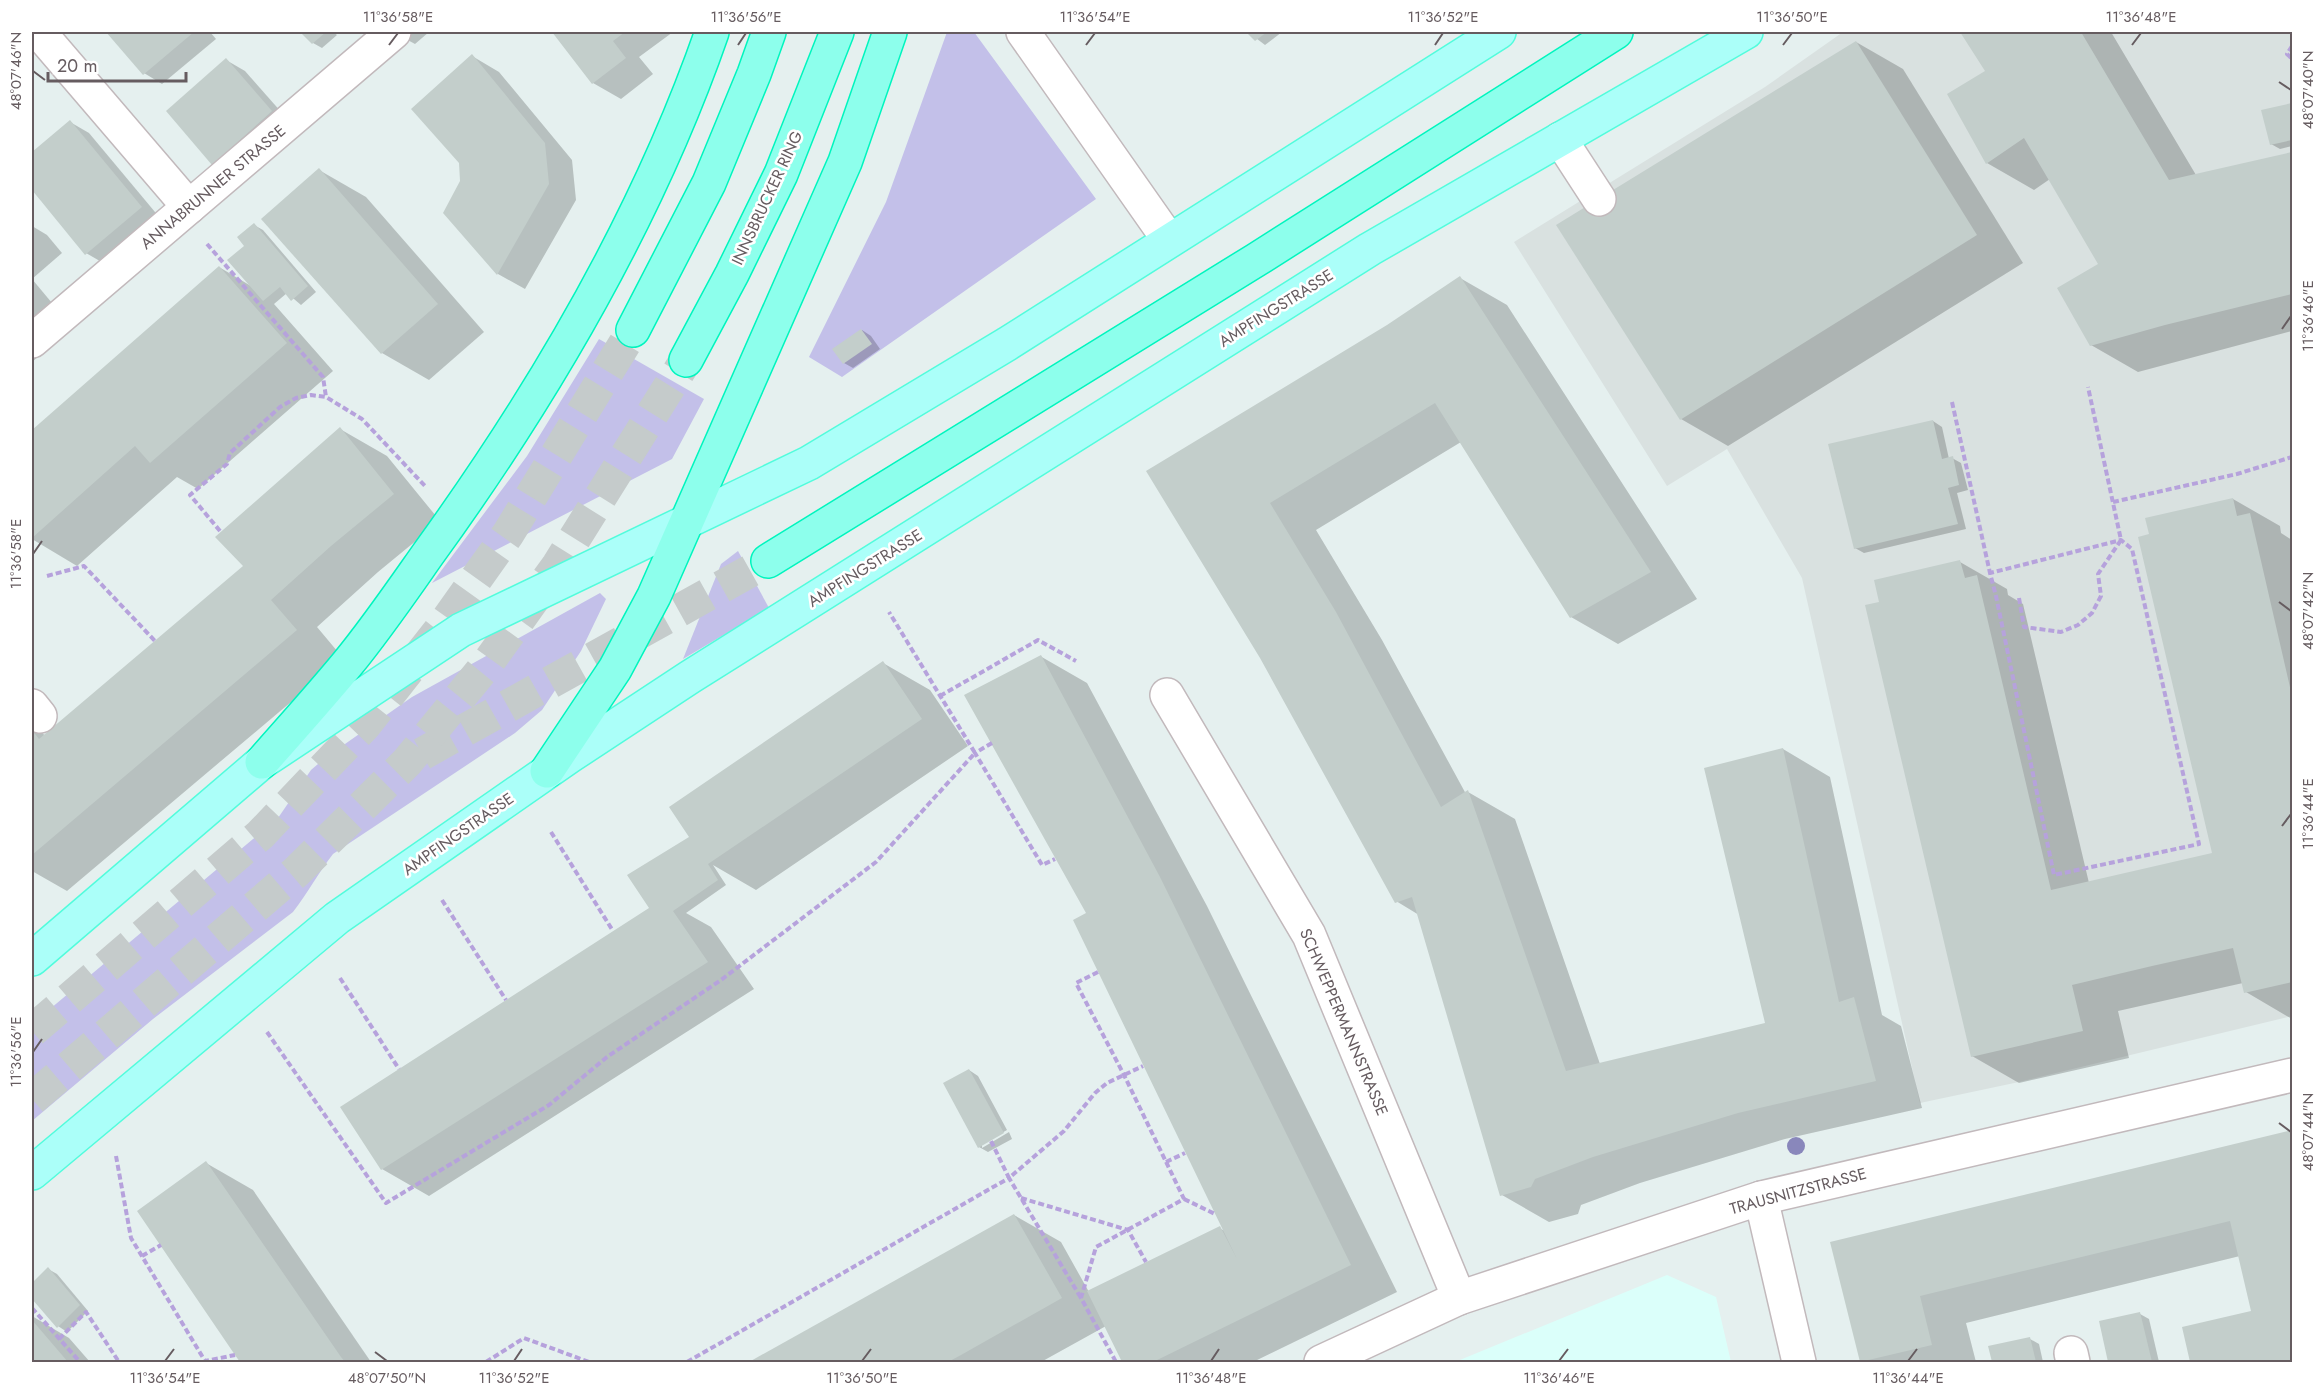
<svg xmlns="http://www.w3.org/2000/svg" width="2324" height="1394" font-family="Jost,sans-serif">
<style>
.commercial{fill:#dbfffa}
.industrial{fill:#d9e1e0}
.green{fill:#c3c0e9}
.shadow{fill:#0003}
.building{fill:#c3cecb}
.lines{fill:none;stroke-linecap:round;stroke-linejoin:round}
.highway-tunnel{stroke:#c5cbcb;stroke-width:33;stroke-dasharray:33 16;stroke-linecap:butt}
.minor-casing{stroke:#c2b9bc;stroke-width:36}
.major-casing{stroke:#52fcdc;stroke-width:36}
.highway-casing{stroke:#00f5be;stroke-width:36}
.path{stroke:#b6a2dc;stroke-width:4;stroke-dasharray:6 3;stroke-linecap:butt}
.minor{stroke:#fff;stroke-width:33}
.major{stroke:#abfff9;stroke-width:33}
.highway{stroke:#8dffec;stroke-width:33}
.tree{fill:#8987bb}
.ticks{fill:none;stroke:#665c60;stroke-width:2}
.labels{text-anchor:middle;dominant-baseline:central;stroke-width:5;stroke-linejoin:round;paint-order:stroke}
.street-label{font-size:16px;fill:#665c60;stroke:#fff}
.neatline{fill:none;stroke:#665c60;stroke-width:2}
.ticks-label{font-size:15px;text-anchor:middle;fill:#665c60}
</style>
<rect width="100%" height="100%" fill="#e5f0ef"/>
<polygon class="commercial" points="1667,1275 1716,1297 1731,1362 1455,1362"/>
<polygon class="industrial" points="1843,32 2292,32 2292,1016 2019,1082 1920,1103 1802,578 1727,449 1667,486 1514,242 1765,87"/>
<g class="green">
<polygon points="947,32 974,32 1096,199 842,377 809,357 886,202"/>
<polygon points="599,339 704,399 672,459 432,583 527,456"/>
<polygon points="738,551 769,608 683,659 721,564"/>
<path d="M600,593L606,599L581,651L542,710L515,733L333,854C318,873 308,893 293,912L153,1019L32,1121V1024L278,818L311,770L325,758L412,697Z"/>
</g>
<g class="shadow">
<polygon points="109,32 210,32 216,39 162,84 144,73"/>
<polygon points="302,32 333,32 337,35 322,48 313,43"/>
<polygon points="393,32 429,32 415,44"/>
<polygon points="553,32 673,32 639,57 653,74 621,99 593,83"/>
<polygon points="1248,32 1282,32 1265,45"/>
<polygon points="1962,32 2111,32 2196,175 2292,153 2292,331 2138,372 2091,345 2100,264 2050,179 2034,190 1987,163 1988,72"/>
<polygon points="1856,42 1903,69 2023,263 1728,446 1681,419"/>
<polygon points="472,56 499,72 572,160 576,200 525,289 498,274 445,213 462,181"/>
<polygon points="226,60 245,71 290,122 232,174 213,163"/>
<polygon points="2292,104 2292,146 2280,149 2271,144 2263,111"/>
<polygon points="70,122 89,133 160,218 105,264 86,253 32,188 32,154"/>
<polygon points="319,170 366,197 484,332 429,380 382,353"/>
<polygon points="254,225 263,230 316,292 301,305 287,293 274,304 333,371 198,489 177,477 77,566 32,539 32,432 219,267 251,286 246,246"/>
<polygon points="32,226 47,235 62,253 32,279"/>
<polygon points="1460,278 1507,305 1697,599 1618,644 1571,617 1461,442 1316,530 1382,640 1466,794 1468,792 1515,819 1600,1064 1766,1024 1783,749 1830,777 1882,1015 1901,1026 1922,1108 1785,1139 1640,1183 1581,1205 1578,1214 1549,1222 1502,1195 1419,915 1396,901 1261,658 1149,472 1388,327"/>
<polygon points="32,279 72,327 32,362"/>
<polygon points="862,330 871,336 880,349 853,368 844,363"/>
<polygon points="1933,421 1942,427 1949,459 1952,458 1961,463 1968,490 1957,493 1966,529 1864,553 1855,548"/>
<polygon points="340,429 387,456 440,521 378,572 317,627 343,658 67,891 32,871 32,720 45,736 245,566"/>
<polygon points="2233,499 2280,526 2281,533 2292,540 2292,1019 2246,992 2243,983 2118,1011 2129,1058 2019,1083 1972,1056 1880,603 1960,562 2007,589 2008,595 2023,604 2089,883 2214,854"/>
<polygon points="1040,656 1087,683 1207,906 1397,1292 1253,1362 1124,1362 1106,1326 1041,1362 753,1362 1014,1215 1061,1242 1089,1292 1219,1228 1225,1231 1088,914"/>
<polygon points="883,663 930,690 968,746 756,890 713,865 726,885 686,913 711,927 754,989 429,1196 382,1169 651,908 689,839"/>
<polygon points="969,1070 978,1076 1007,1130 982,1144 982,1148 1009,1132 1012,1139 988,1152 979,1147"/>
<polygon points="2292,1132 2292,1362 2192,1362 2184,1328 2253,1312 2240,1256 1966,1323 1976,1362 1861,1361 1832,1243"/>
<polygon points="206,1163 253,1190 371,1362 242,1362 139,1211"/>
<polygon points="48,1269 57,1274 88,1311 67,1332 58,1326 32,1296 32,1285"/>
<polygon points="2140,1314 2149,1319 2159,1362 2109,1362 2100,1323"/>
<polygon points="32,1316 69,1338 90,1362 32,1362"/>
<polygon points="2030,1339 2039,1344 2043,1362 1993,1362 1990,1347"/>
</g>
<g class="building">
<polygon points="106,32 194,32 143,75"/>
<polygon points="300,32 326,32 312,44"/>
<polygon points="552,32 625,32 613,41 626,58 592,84"/>
<polygon points="1246,32 1267,32 1255,41"/>
<polygon points="1960,32 2081,32 2169,180 2292,152 2292,294 2165,325 2090,346 2057,288 2098,264 2024,138 1986,164 1947,94 1985,71"/>
<polygon points="1856,41 1977,235 1680,420 1556,225"/>
<polygon points="472,54 545,143 549,184 497,275 443,213 460,181 459,163 411,109"/>
<polygon points="226,58 272,111 212,165 166,111"/>
<polygon points="2292,103 2292,140 2270,145 2261,110"/>
<polygon points="70,120 142,207 85,255 32,190 32,152"/>
<polygon points="319,168 438,304 381,354 261,219"/>
<polygon points="254,223 308,286 291,301 280,287 263,301 227,260 244,246 237,237"/>
<polygon points="219,266 287,343 150,463 135,446 32,538 32,430"/>
<polygon points="1460,276 1651,572 1570,618 1435,403 1270,503 1336,612 1441,807 1468,790 1566,1071 1765,1023 1704,768 1783,748 1839,1002 1854,997 1876,1081 1738,1113 1593,1157 1535,1179 1531,1187 1500,1196 1412,897 1395,903 1260,658 1146,471 1387,325"/>
<polygon points="861,329 872,344 843,364 832,349"/>
<polygon points="1933,420 1942,459 1953,456 1959,485 1948,488 1958,524 1854,549 1828,444"/>
<polygon points="340,427 394,494 331,546 271,600 297,630 32,855 32,730 39,739 243,566 215,537"/>
<polygon points="2233,498 2237,516 2250,513 2292,696 2292,982 2244,993 2233,948 2152,966 2072,985 2083,1031 1971,1057 1865,605 1879,602 1874,580 1960,560 1965,578 1977,575 2051,890 2212,853 2138,537 2149,534 2145,518"/>
<polygon points="1041,655 1160,877 1351,1265 1153,1362 1122,1362 1087,1291 1220,1226 1237,1259 1073,920 1086,913 964,695"/>
<polygon points="883,661 922,719 708,864 718,880 673,911 708,962 381,1170 340,1107 649,908 627,875 689,837 669,807"/>
<polygon points="969,1069 1004,1133 978,1148 943,1083"/>
<polygon points="2292,1130 2292,1362 2190,1362 2182,1327 2251,1311 2230,1221 1920,1296 1932,1345 1860,1362 1830,1242"/>
<polygon points="206,1161 341,1357 345,1362 240,1362 235,1355 137,1211"/>
<polygon points="1014,1214 1062,1298 961,1355 948,1362 749,1362"/>
<polygon points="48,1267 80,1305 57,1328 32,1299 32,1283"/>
<polygon points="2140,1312 2152,1362 2108,1362 2099,1321"/>
<polygon points="32,1320 68,1362 32,1362"/>
<polygon points="2030,1337 2036,1362 1992,1362 1988,1346"/>
</g>
<g class="lines">
<g class="highway-tunnel">
<polyline points="422,754 768,561"/>
<polyline points="32,1031 260,835 365,725 439,631 508,534 633,330"/>
<polyline points="32,1099 296,872 407,762 487,664 558,565 686,360"/>
</g>
<g class="minor-casing">
<g id="minor">
<polyline points="39,32 189,207"/>
<polyline points="1023,32 1169,240"/>
<polyline points="1560,139 1599,199"/>
<polyline points="32,341 394,32"/>
<polyline points="1167,695 1309,935 1459,1298"/>
<polyline points="32,706 40,716"/>
<polyline points="1761,1198 1799,1362"/>
<polyline points="2071,1353 2073,1362"/>
<polyline points="1321,1362 1459,1298 1761,1198 2292,1075"/>
</g>
</g>
<g class="major-casing">
<g id="major">
<polyline points="32,959 262,762 461,630 809,463 1007,344 1499,32"/>
<polyline points="32,1173 337,918 570,756 690,677 1370,249 1746,32"/>
</g>
</g>
<g class="highway-casing">
<g id="highway">
<polyline points="633,330 709,183 754,74 769,32"/>
<polyline points="686,360 732,274 781,174 837,32"/>
<polyline points="768,561 1256,260 1616,32"/>
<path d="M262,762C290,730 320,697 348,663C376,629 402,591 428,554C544,394 647,219 712,32"/>
<polyline points="547,771 615,669 654,596 845,162 890,32"/>
</g>
</g>
<g class="path">
<polyline points="2292,46 2287,54 2292,59"/>
<polyline points="207,244 323,377 326,397"/>
<polyline points="1952,402 1990,573 1996,596 2054,875 2199,844 2132,549 2121,540 1990,573"/>
<polyline points="2113,502 2237,474 2292,457"/>
<polyline points="220,531 190,495 227,464 230,453 280,407 296,398 311,395 326,397 362,419 425,486"/>
<polyline points="47,576 84,566 155,641"/>
<polyline points="2019,598 2024,627 2061,632 2078,625 2092,613 2101,596 2098,574 2121,540 2088,387"/>
<polyline points="940,696 1038,640 1076,661"/>
<polyline points="992,743 975,753 1042,865 1055,859"/>
<polyline points="551,832 613,931"/>
<polyline points="442,900 506,1000"/>
<polyline points="1098,972 1076,983 1124,1075 1184,1199 1096,1247 1081,1298 1116,1362"/>
<polyline points="340,978 399,1069"/>
<polyline points="267,1032 386,1203 549,1105 607,1057 721,980 876,862 975,753 889,612"/>
<polyline points="991,1141 1009,1178 1064,1131 1095,1093 1107,1083 1143,1066"/>
<polyline points="116,1156 131,1238 205,1361 235,1355"/>
<polyline points="1166,1162 1185,1153"/>
<polyline points="1021,1198 1128,1230 1146,1262"/>
<polyline points="1184,1199 1215,1214"/>
<polyline points="142,1256 161,1245"/>
<polyline points="32,1308 80,1362"/>
<polyline points="59,1339 86,1312 119,1362"/>
<polyline points="486,1362 524,1338 589,1362"/>
<polyline points="687,1362 1009,1178 1081,1298"/>
</g>
<use href="#minor" class="minor"/>
<use href="#major" class="major"/>
<use href="#highway" class="highway"/>
</g>
<circle class="tree" cx="1796" cy="1146" r="9"/>
<path class="ticks" d="M389,45L398,33M738,45L746,33M1086,45L1095,33M1435,45L1443,33M1783,45L1792,33M2132,45L2141,33M33,71L45,80M2279,82L2291,90M2282,329L2291,316M33,554L42,541M2279,602L2291,611M2282,826L2291,814M33,1052L42,1039M2279,1123L2291,1132M375,1352L387,1361M165,1361L174,1349M514,1361L522,1349M862,1361L871,1349M1211,1361L1219,1349M1559,1361L1568,1349M1908,1361L1917,1349"/>
<g class="labels">
<g class="street-label">
<text transform="translate(213 187) rotate(-40)">ANNABRUNNER STRASSE</text>
<text transform="translate(767 198) rotate(-65)">INNSBRUCKER RING</text>
<text transform="translate(1276 308) rotate(-32)">AMPFINGSTRASSE</text>
<text transform="translate(865 568) rotate(-32)">AMPFINGSTRASSE</text>
<text transform="translate(458 834) rotate(-35)">AMPFINGSTRASSE</text>
<text transform="translate(1344 1022) rotate(67)">SCHWEPPERMANNSTRASSE</text>
<text transform="translate(1798 1191) rotate(-15)">TRAUSNITZSTRASSE</text>
</g>
</g>
<rect width="2324" height="1394" fill="none" stroke="#ffffff" stroke-width="66"/>
<path d="M48 72v9h138v-9" fill="none" stroke="#665c60" stroke-width="3"/>
<text x="57" y="72" font-size="18" fill="#665c60" stroke="#ffffff" stroke-width="4.5" paint-order="stroke">20 m</text>
<rect x="33" y="33" width="2258" height="1328" class="neatline"/>
<g class="ticks-label">
<text x="398" y="22">11°36'58"E</text>
<text x="746" y="22">11°36'56"E</text>
<text x="1095" y="22">11°36'54"E</text>
<text x="1443" y="22">11°36'52"E</text>
<text x="1792" y="22">11°36'50"E</text>
<text x="2141" y="22">11°36'48"E</text>
<text transform="translate(16 71) rotate(-90)" y="5">48°07'46"N</text>
<text transform="translate(2308 90) rotate(-90)" y="5">48°07'40"N</text>
<text transform="translate(2308 316) rotate(-90)" y="5">11°36'46"E</text>
<text transform="translate(16 554) rotate(-90)" y="5">11°36'58"E</text>
<text transform="translate(2308 611) rotate(-90)" y="5">48°07'42"N</text>
<text transform="translate(2308 814) rotate(-90)" y="5">11°36'44"E</text>
<text transform="translate(16 1052) rotate(-90)" y="5">11°36'56"E</text>
<text transform="translate(2308 1132) rotate(-90)" y="5">48°07'44"N</text>
<text x="165" y="1383">11°36'54"E</text>
<text x="387" y="1383">48°07'50"N</text>
<text x="514" y="1383">11°36'52"E</text>
<text x="862" y="1383">11°36'50"E</text>
<text x="1211" y="1383">11°36'48"E</text>
<text x="1559" y="1383">11°36'46"E</text>
<text x="1908" y="1383">11°36'44"E</text>
</g>
</svg>
